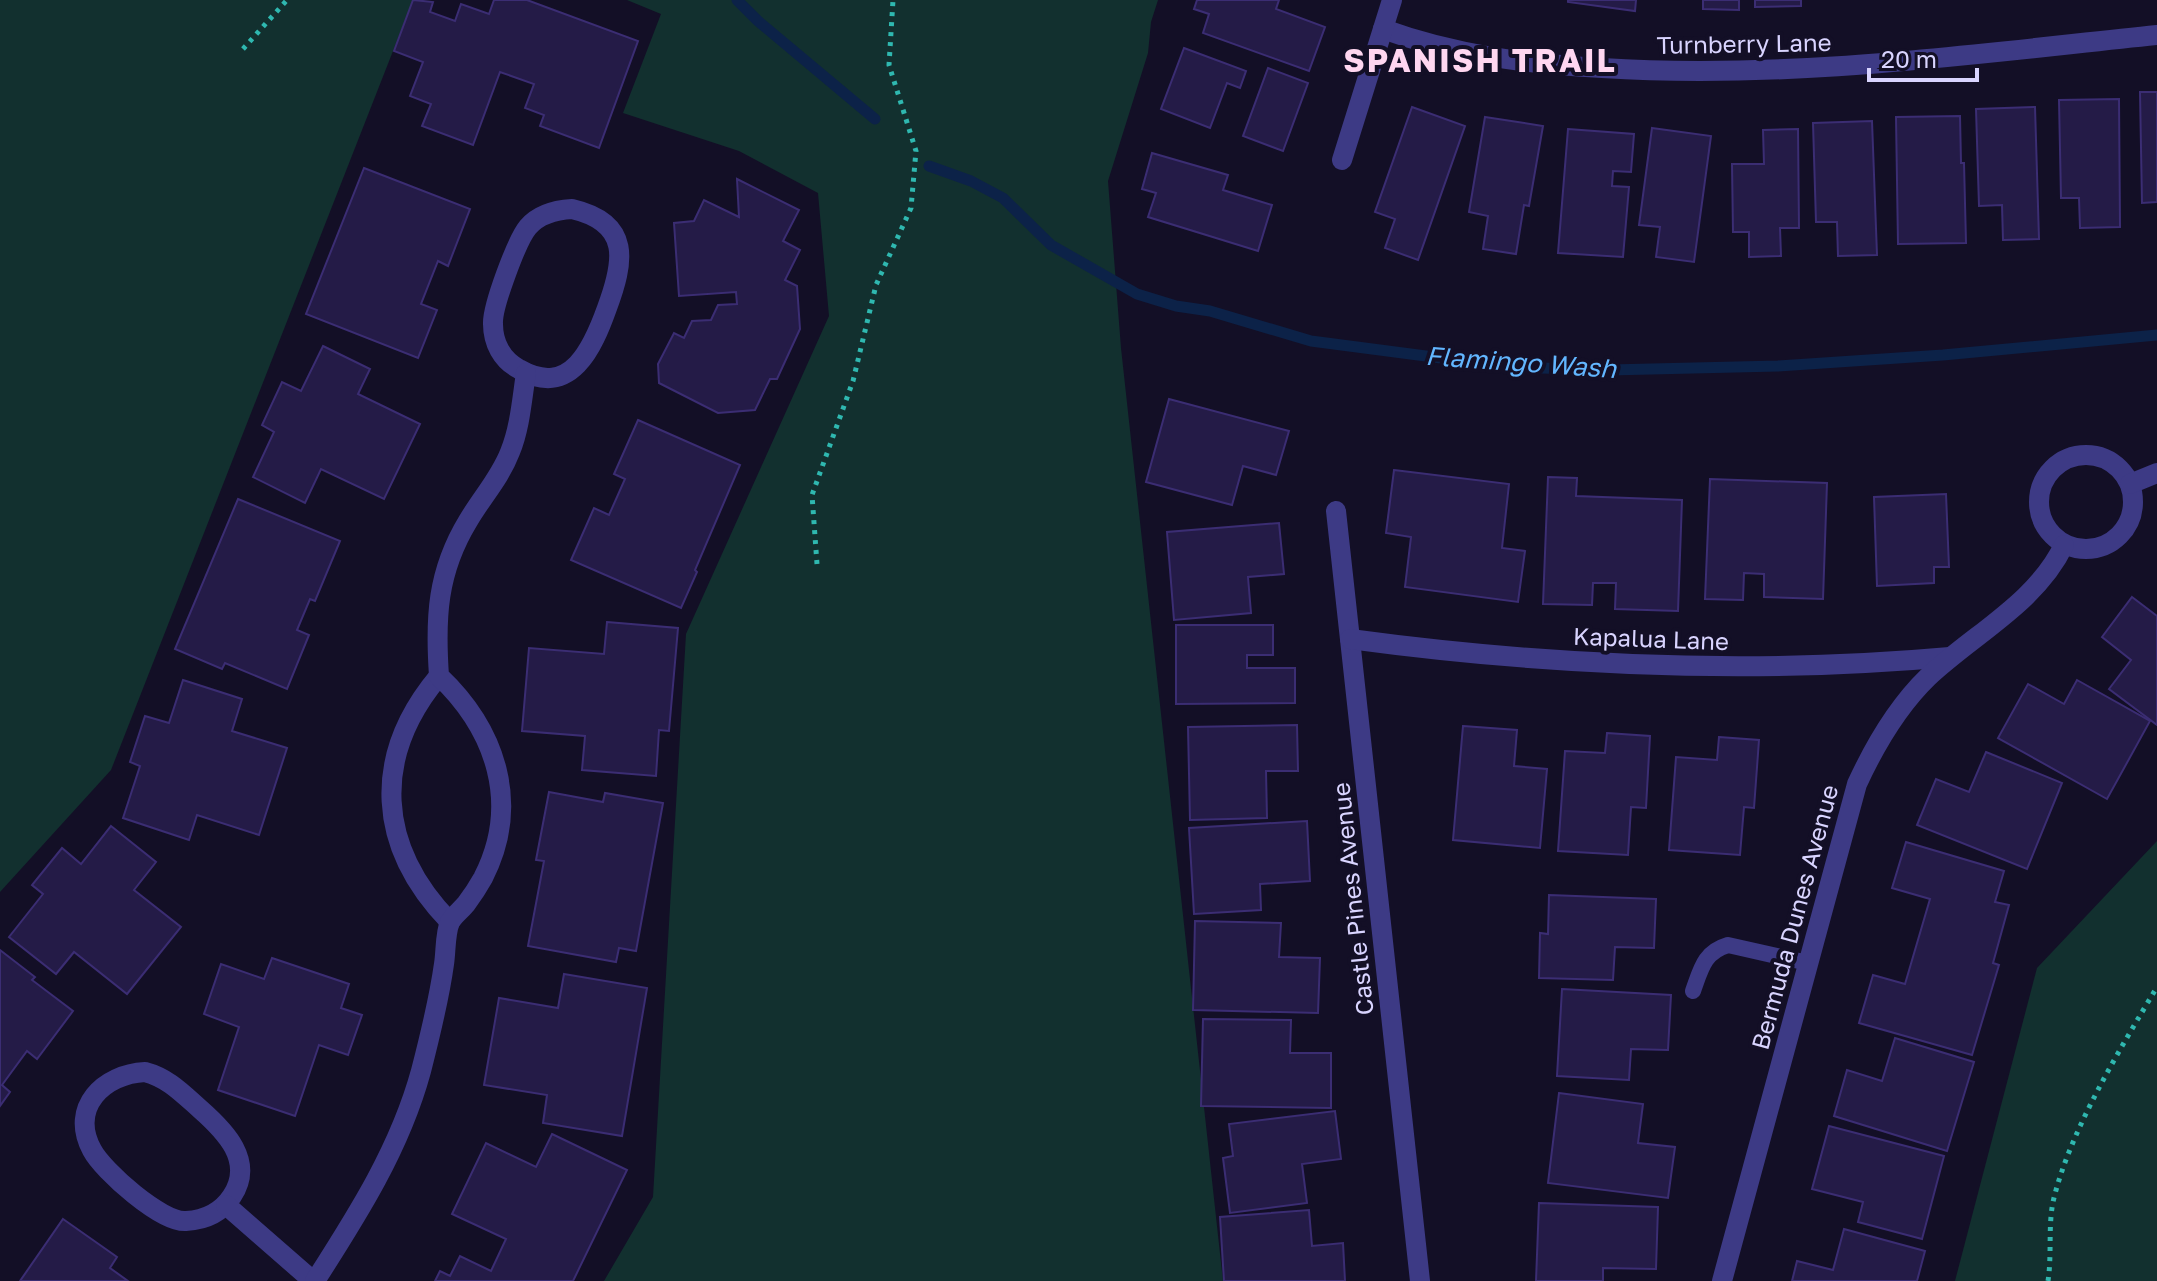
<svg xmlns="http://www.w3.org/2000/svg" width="2157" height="1281" font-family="'Golos Text',sans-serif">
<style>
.green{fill:#12302f}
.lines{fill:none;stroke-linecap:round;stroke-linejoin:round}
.stream{stroke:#0c2248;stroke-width:11}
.building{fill:#241b47;stroke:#3b2d73;stroke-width:2}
.path{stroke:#2fb8b0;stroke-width:5;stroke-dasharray:4 6;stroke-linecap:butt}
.service{stroke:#3d3a85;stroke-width:16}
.minor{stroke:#3d3a85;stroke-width:20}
.labels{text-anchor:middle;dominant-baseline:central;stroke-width:8;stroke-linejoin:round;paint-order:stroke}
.street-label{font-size:24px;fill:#d9d4ff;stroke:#130f26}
.water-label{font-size:26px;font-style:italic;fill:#62b6ff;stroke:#130f26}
.district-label{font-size:32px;font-weight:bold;letter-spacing:2px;fill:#ffd6f0;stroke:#130f26}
</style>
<rect width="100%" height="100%" fill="#130f26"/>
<g class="green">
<polygon points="0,0 413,0 111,770 0,892"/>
<polygon points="627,0 1158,0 1151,22 1148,53 1108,181 1121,348 1223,1281 604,1281 653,1197 686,634 829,316 818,193 739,151 623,113 661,14"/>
<polygon points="2157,841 2157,1281 1955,1281 2037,968"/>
</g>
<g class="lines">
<g class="stream">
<polyline points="737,0 758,21 875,119"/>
<polyline points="929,166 971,181 1003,198 1051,245 1137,294 1176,306 1210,311 1311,341 1510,367 1609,370 1778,366 1943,355 2157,335"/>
</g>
</g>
<g class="building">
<polygon points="413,0 433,2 430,12 455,21 461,4 489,14 494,0 527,0 638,41 599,148 540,126 544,115 525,108 534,84 500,72 473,145 422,126 431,104 410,96 423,62 394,51"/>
<polygon points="1197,0 1279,0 1276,9 1325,27 1309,71 1203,33 1209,14 1194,9"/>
<polygon points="1568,0 1636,0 1635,11 1568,2"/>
<polygon points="1703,0 1739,0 1739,10 1703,9"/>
<polygon points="1755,0 1801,0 1801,6 1755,7"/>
<polygon points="1184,48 1246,71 1240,88 1227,83 1210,128 1161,109"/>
<polygon points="1268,68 1308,83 1283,151 1243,136"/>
<polygon points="2140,92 2157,92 2157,202 2142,203"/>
<polygon points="2119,99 2120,227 2080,228 2079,198 2061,198 2059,100"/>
<polygon points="1412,107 1465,126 1418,260 1385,248 1395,219 1375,212"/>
<polygon points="2035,107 2039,239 2003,240 2002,205 1979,206 1976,109"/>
<polygon points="1960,116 1961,163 1964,163 1966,243 1898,244 1896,117"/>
<polygon points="1485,117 1543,126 1529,206 1524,205 1516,254 1483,249 1488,216 1469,212"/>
<polygon points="1872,121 1877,255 1838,256 1837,222 1816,222 1813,123"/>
<polygon points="1652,128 1711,136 1694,262 1656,257 1660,227 1639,225"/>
<polygon points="1568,129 1634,134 1631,172 1613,171 1612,186 1629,187 1623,257 1558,253"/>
<polygon points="1798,129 1799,228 1780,228 1781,256 1749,257 1749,232 1733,232 1732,164 1764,164 1763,130"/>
<polygon points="1152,153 1228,175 1223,190 1272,205 1258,251 1148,217 1156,193 1142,189"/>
<polygon points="364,168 470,209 448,266 438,261 421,304 437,310 418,358 306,314"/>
<polygon points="737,179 799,210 783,241 800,250 785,280 797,286 800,329 777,379 770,379 755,410 718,413 659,383 658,364 674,333 684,338 692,321 711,320 718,305 737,304 736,292 679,296 674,223 694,221 704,200 739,217"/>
<polygon points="323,346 370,369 358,394 420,424 384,499 321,469 305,503 253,477 274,432 262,425 282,382 301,391"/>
<polygon points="1169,399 1289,431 1276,475 1243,466 1232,505 1146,482"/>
<polygon points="638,420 740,465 695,570 697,572 681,608 571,560 594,508 609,515 625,479 614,474"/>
<polygon points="1394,470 1509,484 1502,548 1525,551 1518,602 1405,587 1411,537 1386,533"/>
<polygon points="1548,477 1577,478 1576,496 1682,500 1678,611 1615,609 1616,583 1593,583 1592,605 1543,604"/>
<polygon points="1710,479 1827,483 1823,599 1764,597 1764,574 1744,573 1743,600 1705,599"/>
<polygon points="1946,494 1949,567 1934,567 1934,583 1877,586 1874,497"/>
<polygon points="238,499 340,541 315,601 310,599 297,630 309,635 287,689 225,663 222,669 175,649"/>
<polygon points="1279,523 1284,574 1248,577 1251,613 1174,620 1167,532"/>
<polygon points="2132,597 2157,616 2157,725 2109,689 2131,660 2102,637"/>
<polygon points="607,622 678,628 669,731 659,730 656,776 582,770 585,736 522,731 529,648 604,654"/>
<polygon points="1176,625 1273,625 1273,655 1247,655 1247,668 1295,668 1295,703 1176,704"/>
<polygon points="183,680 242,699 232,731 287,748 259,835 197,815 189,840 123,818 140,766 130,762 145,716 169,723"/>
<polygon points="2077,680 2150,721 2107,799 1998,738 2028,684 2064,704"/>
<polygon points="1297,725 1298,771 1266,771 1267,818 1190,820 1188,727"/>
<polygon points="1463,726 1517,730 1514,766 1547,769 1540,848 1453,840"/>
<polygon points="1607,733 1650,736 1646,808 1631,807 1628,855 1558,851 1565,751 1605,753"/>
<polygon points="1719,737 1759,740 1754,808 1744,807 1740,855 1669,850 1676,757 1717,760"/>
<polygon points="1986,752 2062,783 2027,869 1917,825 1936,779 1969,792"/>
<polygon points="549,792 603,802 605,793 663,803 636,951 619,948 616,962 528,946 544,861 536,860"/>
<polygon points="1307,821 1310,881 1260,884 1261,910 1194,914 1189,828"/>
<polygon points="111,826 156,862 134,890 181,927 127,994 74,952 56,974 9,937 43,894 32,885 62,848 81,864"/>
<polygon points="1906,842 2004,871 1995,902 2009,905 1993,963 1999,965 1972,1055 1859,1023 1873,975 1905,984 1930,899 1892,888"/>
<polygon points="1549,895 1656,899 1654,948 1615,947 1613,980 1539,978 1540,933 1548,934"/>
<polygon points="1195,921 1281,923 1279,957 1320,958 1318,1013 1193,1010"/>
<polygon points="0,950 35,977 32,980 73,1011 37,1059 27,1051 2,1085 10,1092 0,1106"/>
<polygon points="272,958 349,984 341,1008 362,1015 348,1055 319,1045 295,1116 218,1090 239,1027 204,1014 221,964 264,979"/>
<polygon points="564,974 647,988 622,1136 543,1123 547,1095 484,1085 499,998 558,1008"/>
<polygon points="1562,989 1671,995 1668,1050 1631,1049 1629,1080 1557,1076"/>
<polygon points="1203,1019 1291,1020 1290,1053 1331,1053 1331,1108 1201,1106"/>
<polygon points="1895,1038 1974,1062 1947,1151 1834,1116 1847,1070 1882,1081"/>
<polygon points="1559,1093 1643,1104 1638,1143 1675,1147 1668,1198 1548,1183"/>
<polygon points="1335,1111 1341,1159 1302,1164 1307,1203 1230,1213 1223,1158 1233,1156 1229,1124"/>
<polygon points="1829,1126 1944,1156 1922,1239 1858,1222 1863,1202 1812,1189"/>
<polygon points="552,1134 627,1170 573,1281 435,1281 440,1271 450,1276 460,1256 491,1271 506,1239 452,1214 486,1143 536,1167"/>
<polygon points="1539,1203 1658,1207 1656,1269 1603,1268 1603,1281 1536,1281"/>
<polygon points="1309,1210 1312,1246 1343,1243 1345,1281 1224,1281 1220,1217"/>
<polygon points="63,1219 117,1257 110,1268 128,1281 20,1281"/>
<polygon points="1844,1229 1925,1251 1917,1281 1792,1281 1797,1261 1833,1270"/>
</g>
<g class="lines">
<g class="path">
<polyline points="243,49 287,0"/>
<polyline points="817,564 812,495 853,381 876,285 911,208 916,151 889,65 893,0"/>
<path d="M2048,1281C2052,1255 2048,1227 2053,1202C2069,1132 2120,1049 2157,987"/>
</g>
<path class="service" d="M1693,991C1701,969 1704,952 1728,945L1808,963"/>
<g class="minor">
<path d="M1383,29C1454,55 1527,64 1602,68C1788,80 1973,54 2157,35"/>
<polyline points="1342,160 1392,0"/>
<path d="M572,209C632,223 624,262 607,308C593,347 571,399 519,369C502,360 493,343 493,324C492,307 517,240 528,227C539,214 555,210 572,209Z"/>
<circle cx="2086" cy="502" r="47"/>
<polyline points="2130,484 2157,473"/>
<polyline points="1336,511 1420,1281"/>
<path d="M1350,639C1550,666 1749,675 1950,657"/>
<path d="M439,676C371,757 377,847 450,922"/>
<path d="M145,1072C168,1078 182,1093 200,1109C225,1131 255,1161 232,1196C221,1213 205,1220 186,1221C162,1223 103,1171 92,1150C69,1107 104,1074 145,1072Z"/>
<polyline points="226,1205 313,1281"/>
<path d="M315,1281C358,1214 400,1148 421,1071C430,1036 439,1000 444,964C446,952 445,933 450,922C453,916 462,909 466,904C472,896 478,887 483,878C521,804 496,730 439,676C435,618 437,572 468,521C482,497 500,478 510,452C520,428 522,399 526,373"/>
<path d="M1722,1281L1857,784C1875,745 1897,707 1928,677C1975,633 2036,603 2064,545"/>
</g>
</g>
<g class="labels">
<g class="street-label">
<text transform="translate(1744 43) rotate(-1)">Turnberry Lane</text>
<text transform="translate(1651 638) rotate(2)">Kapalua Lane</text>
<text transform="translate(1352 899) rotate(-96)">Castle Pines Avenue</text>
<text transform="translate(1794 917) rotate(-75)">Bermuda Dunes Avenue</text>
</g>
<g class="water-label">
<text transform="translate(1521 362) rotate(4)">Flamingo Wash</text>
</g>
<g class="district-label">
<text x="1480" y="60">SPANISH TRAIL</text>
</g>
</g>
<path d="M1869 68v12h108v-12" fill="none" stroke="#d9d4ff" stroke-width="4"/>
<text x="1881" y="68" font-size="24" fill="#d9d4ff" stroke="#130f26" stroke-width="6" paint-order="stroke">20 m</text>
</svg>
